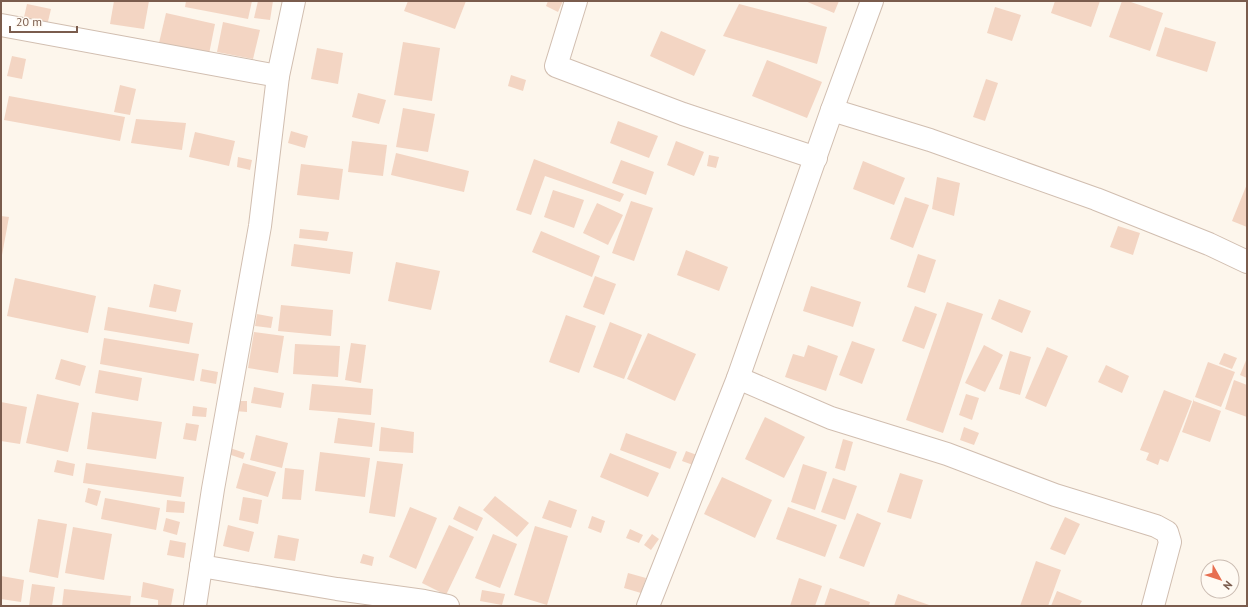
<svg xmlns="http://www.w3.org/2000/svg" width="1248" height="607" font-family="'PT Sans',sans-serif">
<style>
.building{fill:#f3d5c3}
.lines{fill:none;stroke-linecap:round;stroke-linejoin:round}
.street-casing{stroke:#d1beb0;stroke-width:24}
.street{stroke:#fff;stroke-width:22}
</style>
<rect width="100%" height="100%" fill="#fdf6ec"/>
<g class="building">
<polygon points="114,1 149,1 144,29 110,24"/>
<polygon points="186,1 252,1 248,19 185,7"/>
<polygon points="258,1 273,1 270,20 254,18"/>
<polygon points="408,1 466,1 455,29 404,11"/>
<polygon points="548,1 563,1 558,12 546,6"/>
<polygon points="805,1 839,1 834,13"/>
<polygon points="1055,1 1100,1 1091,27 1051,13"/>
<polygon points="1122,1 1128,1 1163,13 1150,51 1109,37"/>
<polygon points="27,4 51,9 46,30 22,26"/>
<polygon points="739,4 827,27 817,64 723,36"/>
<polygon points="995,7 1021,15 1012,41 987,33"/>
<polygon points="166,13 215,24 209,54 159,43"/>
<polygon points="223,22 260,30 253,59 217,52"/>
<polygon points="1165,27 1216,42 1207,72 1156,56"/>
<polygon points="661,31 706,50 694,76 650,56"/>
<polygon points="403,42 440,48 432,101 394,95"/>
<polygon points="317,48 343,53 338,84 311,79"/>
<polygon points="12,56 26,59 22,79 7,76"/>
<polygon points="767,60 822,82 807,118 752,96"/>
<polygon points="511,75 526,80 523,91 508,86"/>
<polygon points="986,79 998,83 985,121 973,117"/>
<polygon points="120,85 136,89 130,115 114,112"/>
<polygon points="358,93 386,100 379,124 352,117"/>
<polygon points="9,96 125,117 120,141 4,120"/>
<polygon points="403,108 435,114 428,152 396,147"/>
<polygon points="136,119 186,123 182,150 131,143"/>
<polygon points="618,121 658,136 649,158 610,143"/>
<polygon points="291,131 308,136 305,148 288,143"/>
<polygon points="195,132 235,141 229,166 189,157"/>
<polygon points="352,141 387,145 383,176 348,172"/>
<polygon points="676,141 704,152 694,176 667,165"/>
<polygon points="396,153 469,171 464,192 391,175"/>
<polygon points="709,155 719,157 716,168 707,166"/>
<polygon points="238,157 252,160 250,170 237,167"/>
<polygon points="534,159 624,194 620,202 545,176 531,215 516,210"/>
<polygon points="621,160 654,172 646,195 612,183"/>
<polygon points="863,161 905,178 894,205 853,189"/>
<polygon points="301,164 343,169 339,200 297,195"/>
<polygon points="937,177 960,183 954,216 932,209"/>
<polygon points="1247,184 1247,227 1232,221"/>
<polygon points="553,190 584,200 574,228 544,217"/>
<polygon points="905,197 929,205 913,248 890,239"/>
<polygon points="631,201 653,208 634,261 612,253"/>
<polygon points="597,203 623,215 608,245 583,233"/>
<polygon points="1,216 9,217 2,255 1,255"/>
<polygon points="1118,226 1140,233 1133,255 1110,247"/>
<polygon points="300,229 329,232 327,241 299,238"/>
<polygon points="541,231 600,256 592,277 532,252"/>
<polygon points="294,244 353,252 350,274 291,266"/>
<polygon points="686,250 728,267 719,291 677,275"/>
<polygon points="918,254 936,260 925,293 907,287"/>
<polygon points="396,262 440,271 431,310 388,301"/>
<polygon points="595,276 616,284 604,315 583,307"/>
<polygon points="15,278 96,296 88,333 7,316"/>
<polygon points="154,284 181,290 176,312 149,307"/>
<polygon points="811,286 861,302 853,327 803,311"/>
<polygon points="999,299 1031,311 1022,333 991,319"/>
<polygon points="947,302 983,314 943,433 906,420"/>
<polygon points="281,305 333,310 331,336 278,331"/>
<polygon points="915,306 937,314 924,349 902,341"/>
<polygon points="108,307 193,323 189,344 104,330"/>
<polygon points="257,314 273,317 271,328 255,326"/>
<polygon points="566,315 596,326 579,373 549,362"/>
<polygon points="610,322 642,335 624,379 593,367"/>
<polygon points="254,332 284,336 278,373 248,368"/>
<polygon points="648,333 696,354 675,401 627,379"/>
<polygon points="104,338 199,354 194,381 100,364"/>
<polygon points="852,341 875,349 862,384 839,375"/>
<polygon points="351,343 366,345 361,383 345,380"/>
<polygon points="295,344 340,346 338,377 293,374"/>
<polygon points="808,345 838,356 826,391 785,377 793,354 804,357"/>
<polygon points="984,345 1003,355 985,392 965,383"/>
<polygon points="1047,347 1068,356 1046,407 1025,398"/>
<polygon points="1010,351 1031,357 1020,395 999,389"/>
<polygon points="1224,353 1237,358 1232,369 1219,364"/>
<polygon points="1247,358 1247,378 1240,375"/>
<polygon points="61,359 86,366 80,386 55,379"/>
<polygon points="1208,362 1235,372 1221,407 1195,397"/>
<polygon points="1106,365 1129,376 1122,393 1098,382"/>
<polygon points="202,369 218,372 216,384 200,381"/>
<polygon points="99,370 142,378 138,401 95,393"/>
<polygon points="1234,380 1247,385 1247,417 1225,409"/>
<polygon points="312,384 373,389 371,415 309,410"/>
<polygon points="254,387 284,393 281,408 251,403"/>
<polygon points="1164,390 1192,401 1168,462 1160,459 1158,465 1146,460 1149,453 1140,450"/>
<polygon points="37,394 79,403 68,452 26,443"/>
<polygon points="966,394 979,398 972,420 959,415"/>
<polygon points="1194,399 1194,401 1221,411 1210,442 1182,432"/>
<polygon points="236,401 247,401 247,412 235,411"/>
<polygon points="1,402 27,407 20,444 1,441"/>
<polygon points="193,406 207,408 206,417 192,416"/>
<polygon points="92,412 162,422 156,459 87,449"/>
<polygon points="765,417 805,437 784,478 745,459"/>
<polygon points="338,418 375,423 372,447 334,443"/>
<polygon points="186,423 199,425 196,441 183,439"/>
<polygon points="381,427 414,432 413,453 379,451"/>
<polygon points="964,427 979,433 974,445 960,440"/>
<polygon points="626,433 677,452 670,469 620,450"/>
<polygon points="256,435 288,443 282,468 250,460"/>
<polygon points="843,439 853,442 845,471 835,468"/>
<polygon points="230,448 245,453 243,459 228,454"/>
<polygon points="686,451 697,455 693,465 682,461"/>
<polygon points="320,452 370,458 365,497 315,491"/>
<polygon points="610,453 659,473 648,497 600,477"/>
<polygon points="57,460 75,464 73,476 54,472"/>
<polygon points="377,461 403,464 395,517 369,513"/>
<polygon points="86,463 184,477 181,497 83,483"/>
<polygon points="243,463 276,472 268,497 236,488"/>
<polygon points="803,464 827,472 815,510 791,502"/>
<polygon points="285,468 304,470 301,500 282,499"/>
<polygon points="900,473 923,480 911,519 887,512"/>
<polygon points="722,477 772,500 755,538 704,514"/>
<polygon points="833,478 857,486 845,520 821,512"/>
<polygon points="88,488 101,491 97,506 85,502"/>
<polygon points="495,496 529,523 517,537 483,510"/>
<polygon points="243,497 262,500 258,524 239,520"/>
<polygon points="105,498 160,508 156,530 101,519"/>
<polygon points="167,500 185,502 184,513 166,512"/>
<polygon points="549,500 577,510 571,528 542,518"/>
<polygon points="459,506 483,518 477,531 453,519"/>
<polygon points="410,507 437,518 416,569 389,557"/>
<polygon points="788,507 837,525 825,557 776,539"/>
<polygon points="857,513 881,523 864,567 839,558"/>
<polygon points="592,516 605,521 601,533 588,528"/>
<polygon points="1065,517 1080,524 1065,555 1050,549"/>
<polygon points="166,518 180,522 177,535 163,531"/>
<polygon points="38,519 67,524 58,578 29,572"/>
<polygon points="228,525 254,532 249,552 223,546"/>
<polygon points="449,525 474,537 446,595 422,583"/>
<polygon points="535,526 568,536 547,605 514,595"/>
<polygon points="73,527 112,534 104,580 65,573"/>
<polygon points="630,529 643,535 639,543 626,538"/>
<polygon points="493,534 517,544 500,588 475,578"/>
<polygon points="652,534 659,539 651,550 644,545"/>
<polygon points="278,535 299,539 295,561 274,558"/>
<polygon points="170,540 186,543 184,558 167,555"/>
<polygon points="363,554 374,557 372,566 360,563"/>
<polygon points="1036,561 1061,570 1048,606 1020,606"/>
<polygon points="628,573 646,578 641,593 624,588"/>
<polygon points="1,576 24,580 21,602 1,599"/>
<polygon points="799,578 822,586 815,606 790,606"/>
<polygon points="143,582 174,589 171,606 158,606 158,600 141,597"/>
<polygon points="32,584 55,587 52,606 29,606"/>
<polygon points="830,588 870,602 869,606 824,606"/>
<polygon points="64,589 131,596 130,606 62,606"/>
<polygon points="482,590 505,594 502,605 480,601"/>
<polygon points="1057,591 1082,601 1079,606 1051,606"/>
<polygon points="898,594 932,606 894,606"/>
</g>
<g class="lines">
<g class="street-casing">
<g id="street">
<polyline points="576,1 556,66 683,114 816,158"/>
<polyline points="1,25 278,76"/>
<polyline points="832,110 930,140 1096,199 1209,244 1247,262"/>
<polyline points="738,378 831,418 947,454 1055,495 1156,526 1167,532 1170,542 1153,606"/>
<polyline points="201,566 337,589 424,601 448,606"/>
<polyline points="195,606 213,489 260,226 278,76 294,1"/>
<polyline points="648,606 738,378 832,110 872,1"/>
</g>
</g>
<use href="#street" class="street"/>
</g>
<rect width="1248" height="607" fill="none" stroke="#7a5c4d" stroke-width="4"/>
<g transform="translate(1220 579) rotate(129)"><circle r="19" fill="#fffaf3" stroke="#cabbb1"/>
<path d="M0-3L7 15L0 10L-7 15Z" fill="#e76f51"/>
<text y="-6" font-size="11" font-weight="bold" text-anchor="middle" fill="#7a5c4d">N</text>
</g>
<path d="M10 26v6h67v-6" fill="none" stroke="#7a5c4d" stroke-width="2"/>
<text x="16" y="26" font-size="12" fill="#7a5c4d" stroke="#fffaf3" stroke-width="3" paint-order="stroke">20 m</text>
</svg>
